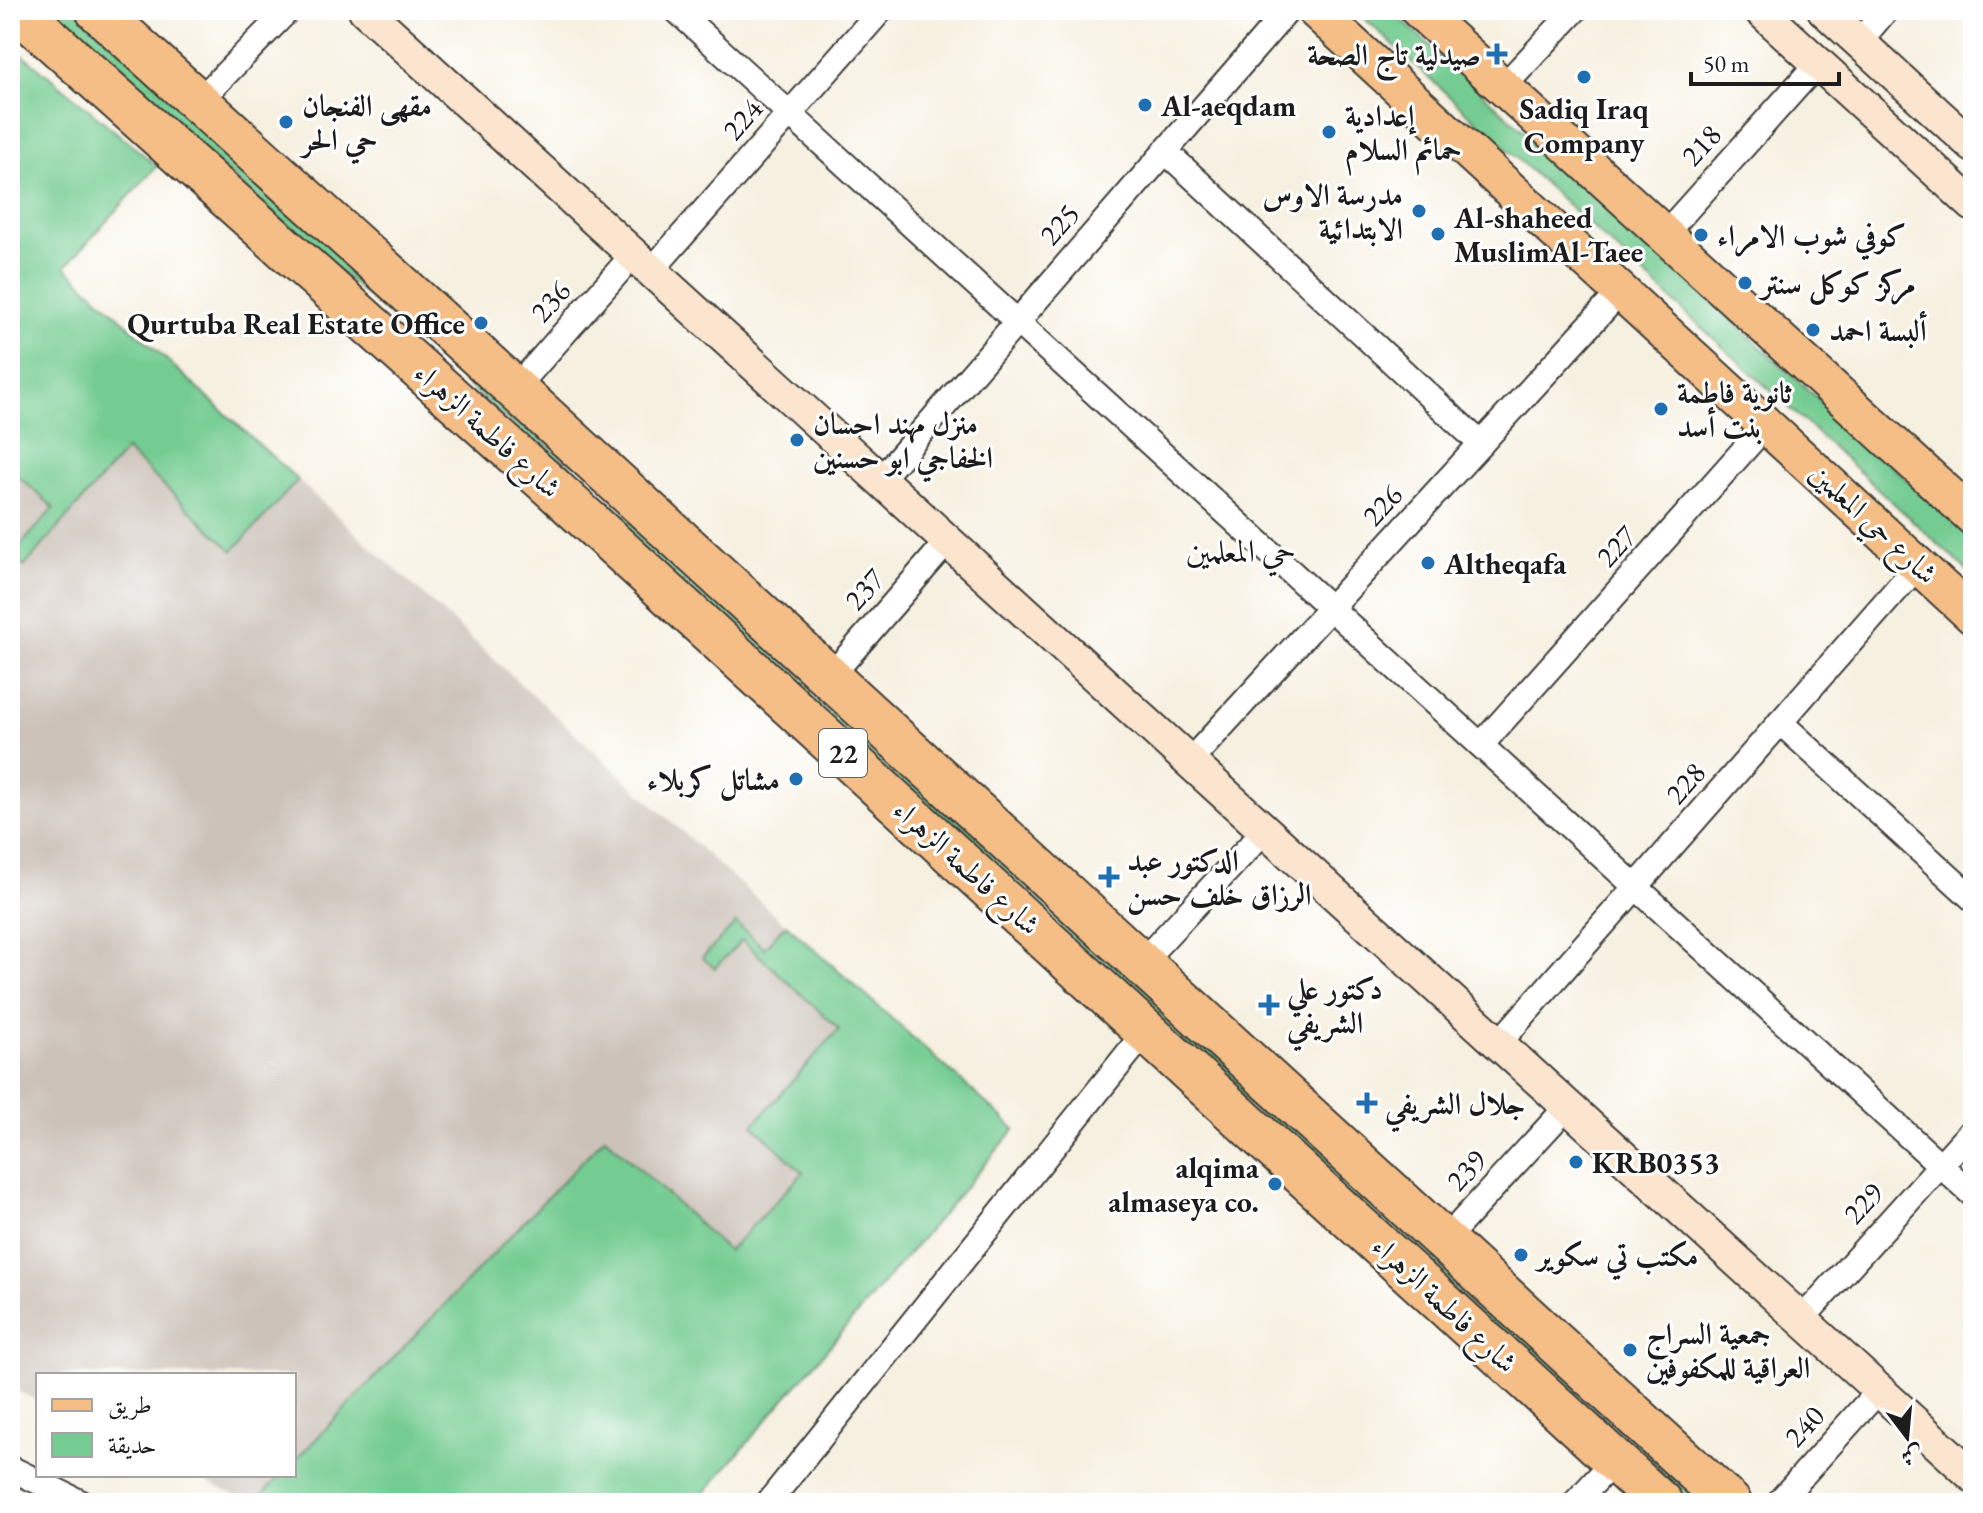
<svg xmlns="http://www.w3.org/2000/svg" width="1983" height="1513" font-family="'EB Garamond',Amiri,serif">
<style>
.industrial{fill:#ccc2b9}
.green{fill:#74cc92;stroke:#487457;stroke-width:2}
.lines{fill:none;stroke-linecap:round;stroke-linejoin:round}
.street-casing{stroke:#3d3c39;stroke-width:28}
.secondary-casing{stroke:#3d3c39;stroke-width:36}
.primary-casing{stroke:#3d3c39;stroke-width:40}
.highway-casing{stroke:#3d3c39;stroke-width:46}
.street{stroke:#fff;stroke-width:24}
.secondary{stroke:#fbe5cf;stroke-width:32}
.primary{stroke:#f6be87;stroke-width:36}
.highway{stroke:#f6be87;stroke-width:42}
.poi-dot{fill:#1f6fb2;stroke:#fff;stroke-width:3}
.labels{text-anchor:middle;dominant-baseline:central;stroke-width:6;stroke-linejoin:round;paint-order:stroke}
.shield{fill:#fff;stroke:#606060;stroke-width:2}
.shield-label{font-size:28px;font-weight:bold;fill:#1c1c1c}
.poi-label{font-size:30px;font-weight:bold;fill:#1c1c1c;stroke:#fff;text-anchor:start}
.street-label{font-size:30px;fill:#1c1c1c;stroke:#fff}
.neighbourhood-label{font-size:32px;fill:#1c1c1c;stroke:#fff}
</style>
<rect width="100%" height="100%" fill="#fff"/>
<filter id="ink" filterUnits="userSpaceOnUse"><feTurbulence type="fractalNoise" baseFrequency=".0125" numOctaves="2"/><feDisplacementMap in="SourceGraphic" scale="16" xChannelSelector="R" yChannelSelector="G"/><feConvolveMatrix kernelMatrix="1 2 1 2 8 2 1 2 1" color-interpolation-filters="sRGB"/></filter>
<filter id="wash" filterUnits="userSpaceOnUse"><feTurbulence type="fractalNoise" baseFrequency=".006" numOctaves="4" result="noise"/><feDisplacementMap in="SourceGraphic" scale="32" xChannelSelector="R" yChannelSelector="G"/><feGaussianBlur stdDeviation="1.8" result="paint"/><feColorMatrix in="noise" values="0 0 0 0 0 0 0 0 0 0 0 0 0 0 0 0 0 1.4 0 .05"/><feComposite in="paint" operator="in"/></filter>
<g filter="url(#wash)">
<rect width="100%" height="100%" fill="#f6f0e0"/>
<polygon class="industrial" points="10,217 711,858 1015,1129 696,1503 251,1503 192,1475 294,1475 294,1375 38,1375 38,1401 10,1388"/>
<g class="green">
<polygon points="44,10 77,10 572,466 566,472"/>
<polygon points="1355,10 1391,10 1973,540 1973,576"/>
<polygon points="10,44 157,166 65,267 298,480 233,551 126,450 24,567 12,555 54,508 10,469"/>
<polygon points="608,499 1714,1503 1683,1503 603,513 602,507"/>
<polygon points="736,923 764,948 786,924 1015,1129 696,1503 254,1503 281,1475 294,1475 294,1462 605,1137 728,1251 803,1173 753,1125 839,1029 742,940 715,968 702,958"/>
</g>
</g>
<g filter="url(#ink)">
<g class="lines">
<g class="street-casing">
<g id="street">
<polyline points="676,10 1973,1195"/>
<polyline points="1859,42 1886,10"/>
<polyline points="1503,87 1575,10"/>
<polyline points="198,102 288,10"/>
<polyline points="1165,151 1481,444"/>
<polyline points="1664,235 1818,63"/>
<polyline points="651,271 881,10"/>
<polyline points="515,389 633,255"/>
<polyline points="880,480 1288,10"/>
<polyline points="830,677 947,542"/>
<polyline points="1780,722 1973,899"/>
<polyline points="1481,745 1767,424"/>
<polyline points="1189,762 1621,291"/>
<polyline points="1141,963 1264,831"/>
<polyline points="1498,1044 1919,564"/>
<polyline points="1444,1241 1567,1107"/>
<polyline points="1801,1320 1973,1129"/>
<polyline points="10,1468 82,1503"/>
<polyline points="768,1503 1146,1031"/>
<polyline points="1575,1503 1615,1460"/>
<polyline points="1778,1503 1878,1391"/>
</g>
</g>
<g class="secondary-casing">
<g id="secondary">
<polyline points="365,10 1973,1476"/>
<polyline points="1760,10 1973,205"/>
<polyline points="1824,10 1973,146"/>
</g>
</g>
<g class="primary-casing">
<g id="primary">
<polyline points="1315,10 1973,616"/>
<polyline points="1419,10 1973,517"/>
</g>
</g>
<g class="highway-casing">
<g id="highway">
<polyline points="18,10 546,482 1661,1503"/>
<polyline points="97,10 515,389 1730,1503"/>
</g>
</g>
<use href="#street" class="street"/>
<use href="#secondary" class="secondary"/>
<use href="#primary" class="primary"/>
<use href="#highway" class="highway"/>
</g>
</g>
<g class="poi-dot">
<path d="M1493 42h8v8h8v8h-8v8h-8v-8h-8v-8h8z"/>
<circle cx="1584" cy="77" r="8"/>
<circle cx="1145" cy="105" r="8"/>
<circle cx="286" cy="122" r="8"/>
<circle cx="1329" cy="132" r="8"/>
<circle cx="1419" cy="211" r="8"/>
<circle cx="1438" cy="234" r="8"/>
<circle cx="1701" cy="235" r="8"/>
<circle cx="1745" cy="283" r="8"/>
<circle cx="481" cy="323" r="8"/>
<circle cx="1813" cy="330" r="8"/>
<circle cx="1661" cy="409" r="8"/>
<circle cx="797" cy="440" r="8"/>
<circle cx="1428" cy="563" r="8"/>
<circle cx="796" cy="779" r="8"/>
<path d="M1105 865h8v8h8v8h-8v8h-8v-8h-8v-8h8z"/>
<path d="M1265 993h8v8h8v8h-8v8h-8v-8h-8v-8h8z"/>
<path d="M1363 1091h8v8h8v8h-8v8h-8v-8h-8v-8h8z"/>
<circle cx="1576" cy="1162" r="8"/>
<circle cx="1275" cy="1184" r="8"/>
<circle cx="1521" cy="1255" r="8"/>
<circle cx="1630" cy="1350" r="8"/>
</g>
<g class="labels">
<rect class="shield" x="819" y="729" width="48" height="48" rx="6"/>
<g class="shield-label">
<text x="843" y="753">22</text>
</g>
<g class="poi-label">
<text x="1481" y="54" text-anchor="end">صيدلية تاج الصحة</text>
<text x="302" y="105">مقهى الفنجان<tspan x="302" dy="34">حي الحر</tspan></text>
<text x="1161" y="105">Al-aeqdam</text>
<text x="1584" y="108" text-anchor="middle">Sadiq Iraq<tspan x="1584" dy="34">Company</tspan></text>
<text x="1345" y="115">إعدادية<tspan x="1345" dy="34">حمائم السلام</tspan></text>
<text x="1403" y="194" text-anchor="end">مدرسة الاوس<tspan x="1403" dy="34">الابتدائية</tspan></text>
<text x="1454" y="217">Al-shaheed<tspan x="1454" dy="34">MuslimAl-Taee</tspan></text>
<text x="1717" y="235">كوفي شوب الامراء</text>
<text x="1761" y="283">مركز كوكل سنتر</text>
<text x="465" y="323" text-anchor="end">Qurtuba Real Estate Office</text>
<text x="1829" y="330">ألبسة احمد</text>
<text x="1677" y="392">ثانوية فاطمة<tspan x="1677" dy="34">بنت أسد</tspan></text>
<text x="813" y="423">منزل مهند احسان<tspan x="813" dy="34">الخفاجي ابو حسنين</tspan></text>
<text x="1444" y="563">Altheqafa</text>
<text x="780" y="779" text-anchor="end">مشاتل كربلاء</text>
<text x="1127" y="860">الدكتور عبد<tspan x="1127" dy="34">الرزاق خلف حسن</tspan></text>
<text x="1287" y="988">دكتور علي<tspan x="1287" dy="34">الشريفي</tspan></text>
<text x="1385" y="1103">جلال الشريفي</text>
<text x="1592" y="1162">KRB0353</text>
<text x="1259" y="1167" text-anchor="end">alqima<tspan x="1259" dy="34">almaseya co.</tspan></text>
<text x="1537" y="1255">مكتب تي سكوير</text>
<text x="1646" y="1333">جمعية السراج<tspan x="1646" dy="34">العراقية للمكفوفين</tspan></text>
</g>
<g class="street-label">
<text transform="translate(742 119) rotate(-49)">224</text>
<text transform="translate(1701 145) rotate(-48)">218</text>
<text transform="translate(1059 224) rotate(-49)">225</text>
<text transform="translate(550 301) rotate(-49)">236</text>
<text transform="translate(488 430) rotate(42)">شارع فاطمة الزهراء</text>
<text transform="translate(1382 505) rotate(-48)">226</text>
<text transform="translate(1874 523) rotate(43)">شارع حي المعلمين</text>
<text transform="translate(1616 546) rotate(-48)">227</text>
<text transform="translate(864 589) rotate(-49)">237</text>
<text transform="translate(1685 783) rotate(-49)">228</text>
<text transform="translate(967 867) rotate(42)">شارع فاطمة الزهراء</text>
<text transform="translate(1466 1170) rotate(-48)">239</text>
<text transform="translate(1863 1203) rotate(-48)">229</text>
<text transform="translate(1445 1304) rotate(43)">شارع فاطمة الزهراء</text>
<text transform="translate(1804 1426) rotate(-48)">240</text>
</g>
<g class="neighbourhood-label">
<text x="1241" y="551">حي المعلمين</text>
</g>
</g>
<rect width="1983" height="1513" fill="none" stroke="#fff" stroke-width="40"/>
<rect x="36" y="1373" width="260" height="104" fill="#ffffff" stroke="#a4a4a4" stroke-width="2"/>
<rect x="52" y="1399" width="40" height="12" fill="#f6be87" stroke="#a4a4a4" stroke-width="2"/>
<text x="108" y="1413" font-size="24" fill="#1c1c1c">طريق</text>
<rect x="52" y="1433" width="40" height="24" fill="#74cc92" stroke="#a4a4a4" stroke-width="2"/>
<text x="108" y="1453" font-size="24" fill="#1c1c1c">حديقة</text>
<g transform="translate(1907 1437) rotate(164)" stroke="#ffffff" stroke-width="6" paint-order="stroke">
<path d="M0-6L14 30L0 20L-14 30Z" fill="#1c1c1c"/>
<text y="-12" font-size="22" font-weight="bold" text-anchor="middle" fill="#1c1c1c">ش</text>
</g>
<path d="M1691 72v12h148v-12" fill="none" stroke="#1c1c1c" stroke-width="4"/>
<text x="1703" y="72" font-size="24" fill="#1c1c1c" stroke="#ffffff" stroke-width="6" paint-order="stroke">50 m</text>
</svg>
